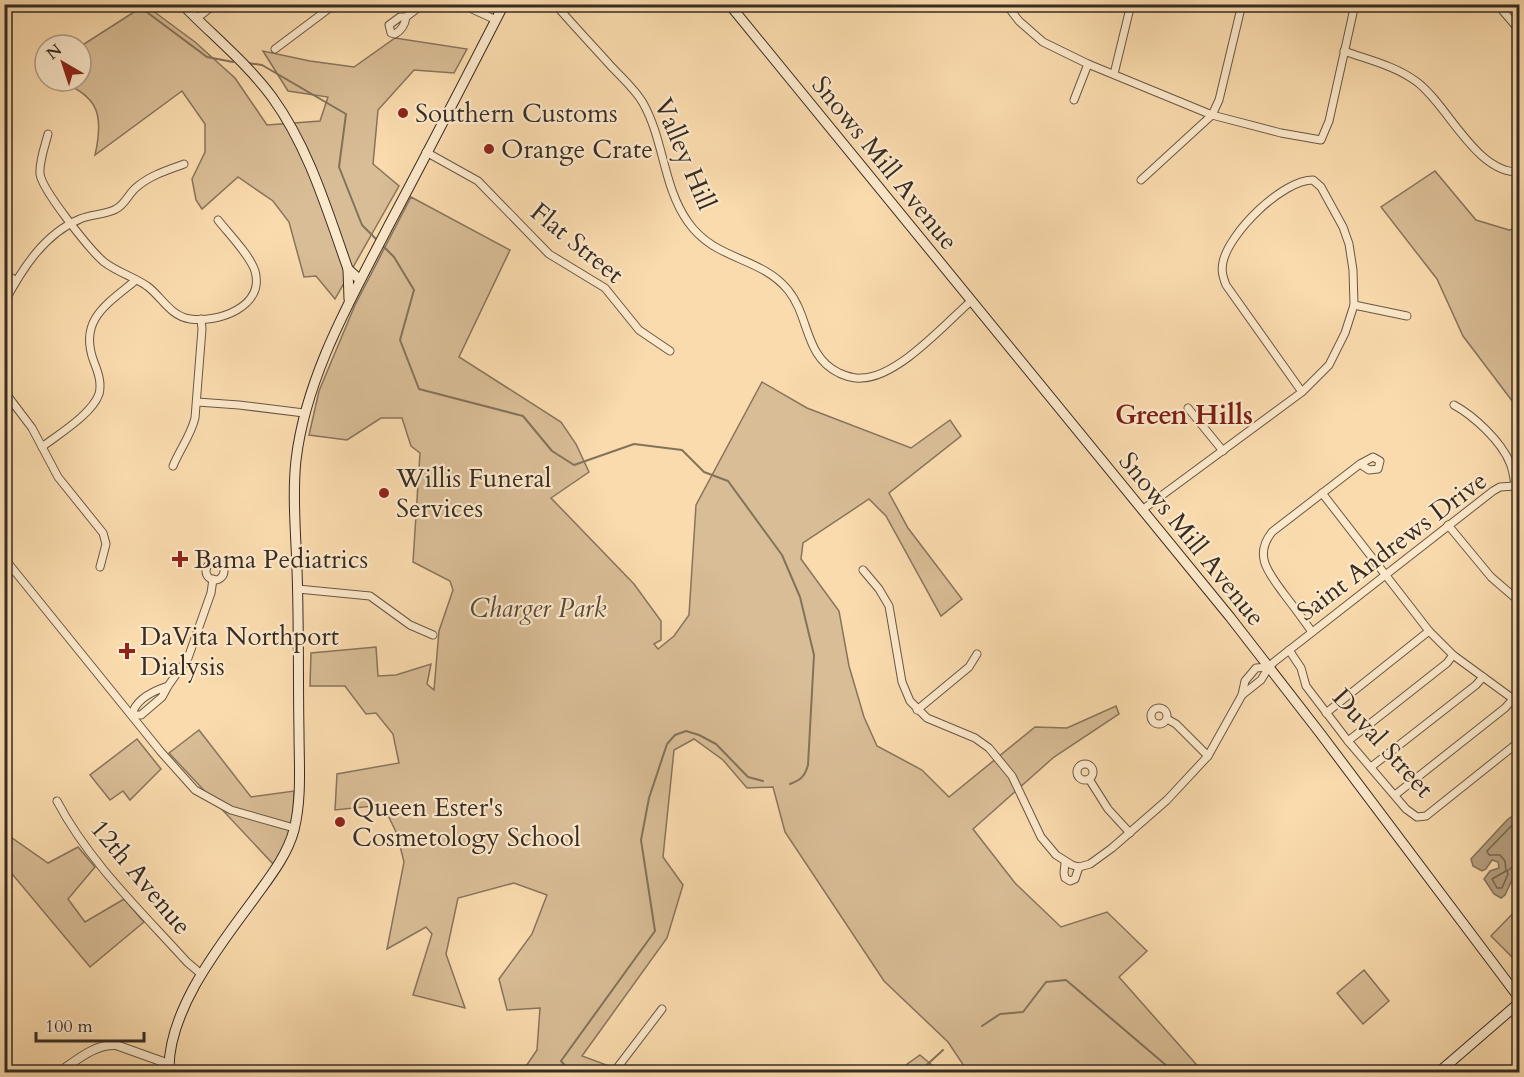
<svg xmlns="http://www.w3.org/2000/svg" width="1524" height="1077" font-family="Cardo,serif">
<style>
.green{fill:#d9bd96;stroke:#88745d;stroke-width:1.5}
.water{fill:#b7a07e;stroke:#83725a;stroke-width:1.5}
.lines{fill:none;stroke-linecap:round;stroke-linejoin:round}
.shore{stroke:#766651;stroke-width:1.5}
.stream{stroke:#83725a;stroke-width:2}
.minor-casing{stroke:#675846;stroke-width:9}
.tertiary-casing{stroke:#675846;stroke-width:10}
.secondary-casing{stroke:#362c24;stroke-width:11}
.minor{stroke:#fce8ca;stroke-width:7}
.tertiary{stroke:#fce8ca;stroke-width:8}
.secondary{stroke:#fce8ca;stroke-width:9}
.poi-dot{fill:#8f2418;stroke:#fce8ca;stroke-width:2}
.labels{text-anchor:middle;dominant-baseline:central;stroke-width:4.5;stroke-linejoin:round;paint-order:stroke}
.poi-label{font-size:26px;fill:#362c24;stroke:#fce8ca;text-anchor:start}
.street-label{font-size:26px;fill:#362c24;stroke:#fce8ca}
.park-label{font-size:26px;font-style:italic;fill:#57493b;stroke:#fce8ca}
.neighbourhood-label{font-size:27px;font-weight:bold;fill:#7a1f14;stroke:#fce8ca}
</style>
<rect width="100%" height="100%" fill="#fadbad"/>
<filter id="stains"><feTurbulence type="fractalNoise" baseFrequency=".00333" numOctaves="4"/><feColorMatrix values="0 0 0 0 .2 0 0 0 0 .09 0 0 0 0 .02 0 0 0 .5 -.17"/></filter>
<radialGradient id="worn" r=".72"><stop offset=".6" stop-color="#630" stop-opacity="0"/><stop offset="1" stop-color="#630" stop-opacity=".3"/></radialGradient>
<g class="green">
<path d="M145,5L195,42L235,78L267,125L320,121L328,97L288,91L263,51L310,61L354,67L395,38L467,49L454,73L414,70L378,110L373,164L399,186L335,299L316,276L304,277L289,222L273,201L238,177L202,209L196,200L192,179L205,152V124L182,91L95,155C104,115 99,96 59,81H81V46Z"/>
<polygon points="1435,171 1476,220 1509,230 1519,228 1519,410 1463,336 1437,279 1381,207"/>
<polygon points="411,197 510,250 459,357 561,422 576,444 589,472 551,498 634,584 661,621 661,640 654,644 658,649 674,636 689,615 696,505 762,382 807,408 911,448 950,420 961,436 889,493 908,528 962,599 941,616 886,516 869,499 803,543 801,559 839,611 849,666 864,717 877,746 922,770 949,797 1035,727 1067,728 1116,706 1119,714 1054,757 973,829 1015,883 1061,927 1107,912 1147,951 1119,977 1203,1072 968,1072 948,1042 884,981 785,832 773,787 747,788 723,760 694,739 674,750 663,857 683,885 667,938 582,1056 612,1067 608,1072 522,1072 537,1050 540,1008 507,1010 499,979 532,934 547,895 514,883 458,898 446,954 465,1008 413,995 432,934 426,927 387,949 404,862 397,834 383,805 335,810 337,774 399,763 393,734 376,713 366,714 345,686 310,686 311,653 376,647 378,676 396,675 431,664 427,684 434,690 439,631 453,590 450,581 413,562 420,453 411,446 402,418 381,418 347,440 309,435 319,391 355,305"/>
<polygon points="199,730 251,797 294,791 292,842 275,866 169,753"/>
<polygon points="137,739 161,769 130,800 123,791 110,800 90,775"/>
<polygon points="5,833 48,863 78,847 95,867 68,899 85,922 124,899 144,922 90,967 8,869 5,870"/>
<polygon points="1518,908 1520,910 1518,963 1491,936"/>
<polygon points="1364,970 1389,1001 1363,1024 1337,993"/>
<polygon points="920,1055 940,1072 896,1072"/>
</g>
<polygon class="water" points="1519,811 1519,865 1505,895 1501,898 1494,894 1484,879 1490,871 1499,868 1498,862 1492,860 1486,869 1482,871 1473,866 1471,859 1507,820"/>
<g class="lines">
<polyline class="shore" points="1520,817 1487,851 1489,855 1500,855 1505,861 1506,871 1492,879 1497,888 1502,888 1508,874 1507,871 1515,865 1520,864"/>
<g class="stream">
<polyline points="136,4 207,57 233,62"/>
<polyline points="248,63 262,65 346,114 339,167 362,225 378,241"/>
<path d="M382,245L394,257L414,290L400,340L419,389L523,416L552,451L574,465L634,444L682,450L704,472L728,481L782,555L800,597L814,655L808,765C805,776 801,780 790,784"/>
<polyline points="982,1026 1000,1014 1023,1012 1046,982 1066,980 1174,1072"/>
<polyline points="571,1072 561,1061 655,931 641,840 649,798 667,744 675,735 686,731 699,735 716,744 748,777 763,781"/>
<polyline points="919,1072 943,1050"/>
</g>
<g class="minor-casing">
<g id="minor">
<polyline points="461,4 496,20"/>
<path d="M555,4C573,25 592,45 610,65C621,77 635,89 643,103C664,140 663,187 688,222C715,261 760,256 788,290C810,317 804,356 839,373C846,376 853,379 861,378C897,378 944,325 971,301"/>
<polyline points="1006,4 1019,21 1043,42 1088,64 1212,115 1281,133 1321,140 1329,121 1355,4"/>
<polyline points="1497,4 1520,31"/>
<path d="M400,17H406C405,25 402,30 395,34L391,33L389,25Z"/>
<polyline points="406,17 418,8 428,4"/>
<polyline points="196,19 215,4"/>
<polyline points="275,49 335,4"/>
<path d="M1344,51C1369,60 1396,66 1417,82C1448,105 1476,174 1520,172"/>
<polyline points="1114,74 1131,4"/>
<polyline points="1074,100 1088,64"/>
<path d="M48,134C45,146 39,161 40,174C42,190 90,250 104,262C117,272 134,277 147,286C162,297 170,316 190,319C218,323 265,307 255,271C250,255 228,233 218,220"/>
<polyline points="426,152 478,181 549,254 605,288 639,330 670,351"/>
<polyline points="1141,180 1212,115 1219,100 1242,4"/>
<polyline points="4,273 16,281"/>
<path d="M4,303C22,269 44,234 80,219C92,214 105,215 116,209C126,204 129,192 138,186C151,175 168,170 184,164"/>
<polyline points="1354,305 1407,316"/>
<polyline points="4,391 32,428 58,477 103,533 106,544 100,567"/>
<polyline points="197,402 239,405 304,413"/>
<path d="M1454,405C1474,416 1501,441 1510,463C1513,470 1514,478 1515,486L1520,487"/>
<polyline points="1188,408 1223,451"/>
<path d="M42,447C59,434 92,414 99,394C102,383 98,372 94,362C78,320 107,304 136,280"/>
<path d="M173,466C180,449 191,435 195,418L202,329L201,319"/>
<polyline points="1322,493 1429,631 1453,655 1520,704"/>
<path d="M1142,510L1302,392L1329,365L1345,333L1354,305L1353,270L1349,244L1343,227L1321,187L1313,180C1282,180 1229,233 1223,262C1221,271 1223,277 1226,285L1302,392"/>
<polyline points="1448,525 1491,577 1520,602"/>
<polyline points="4,558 161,752 195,790 231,810 294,828"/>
<circle cx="215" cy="571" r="9"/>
<polyline points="863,570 879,589 889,606 902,682 910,701 927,718 975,738 989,748 1012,776 1041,837 1056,855 1072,865 1079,867 1090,864 1112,848 1167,800 1208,756 1242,695 1245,681 1256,668 1269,667"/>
<polyline points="298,589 370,596 410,625 433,635"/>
<path d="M1312,632C1303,619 1294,607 1284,594C1269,573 1253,556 1272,532L1360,464L1373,457L1380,461L1378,469L1369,470L1360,464"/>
<polyline points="1289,650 1301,668 1306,686 1348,741 1406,809 1417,817 1426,816 1520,741"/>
<path d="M168,686C153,691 135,700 132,715H141L162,697L168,686L188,658L211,593L213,579"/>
<polyline points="1242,695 1261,680 1269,667 1274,662 1493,491 1500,487 1515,486"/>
<circle cx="1159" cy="716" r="8"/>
<polyline points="917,710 969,667 977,654"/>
<polyline points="1326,713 1429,631"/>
<polyline points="1167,719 1176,724 1208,756"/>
<polyline points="1348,741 1447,663 1453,655"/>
<circle cx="1085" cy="772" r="8"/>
<polyline points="1371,767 1476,685 1483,677"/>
<polyline points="1089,779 1108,809 1130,833"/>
<polyline points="1395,795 1505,708 1513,699"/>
<path d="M57,801C89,862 141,911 187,962L201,974"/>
<polyline points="1065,863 1064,873 1065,878 1070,881 1075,879 1079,867"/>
<polyline points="614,1072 662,1009"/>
</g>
</g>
<g class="tertiary-casing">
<path id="tertiary" d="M59,1072C76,1061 94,1044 116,1045L169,1064"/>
</g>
<g class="secondary-casing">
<g id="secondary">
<path d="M182,4C212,35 247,63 272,97C309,148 327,210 348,269L360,280"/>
<polyline points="729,4 1230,617 1320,733 1520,999"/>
<polyline points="348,269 349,299"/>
<path d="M169,1072C167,1012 219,946 254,899C269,878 287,856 294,830C302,798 299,764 299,732C298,678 299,624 297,570C296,534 292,496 296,460C306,376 351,299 389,225C428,152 466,78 504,4"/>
<polyline points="1439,1072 1520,1002"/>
</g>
</g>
<use href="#minor" class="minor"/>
<use href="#tertiary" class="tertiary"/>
<use href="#secondary" class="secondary"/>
</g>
<g class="poi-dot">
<circle cx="403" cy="113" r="6"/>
<circle cx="489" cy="149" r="6"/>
<circle cx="384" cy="493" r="6"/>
<path d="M177 550h6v6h6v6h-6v6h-6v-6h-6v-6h6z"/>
<path d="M124 642h6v6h6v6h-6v6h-6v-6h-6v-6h6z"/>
<circle cx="340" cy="822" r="6"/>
</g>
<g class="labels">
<g class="poi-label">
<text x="415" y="113">Southern Customs</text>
<text x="501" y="149">Orange Crate</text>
<text x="396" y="478">Willis Funeral<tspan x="396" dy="30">Services</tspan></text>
<text x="194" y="559">Bama Pediatrics</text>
<text x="140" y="636">DaVita Northport<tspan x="140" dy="30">Dialysis</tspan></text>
<text x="352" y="807">Queen Ester's<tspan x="352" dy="30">Cosmetology School</tspan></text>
</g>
<g class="street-label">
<text transform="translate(685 154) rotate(67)">Valley Hill</text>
<text transform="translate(885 163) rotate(51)">Snows Mill Avenue</text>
<text transform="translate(577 243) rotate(39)">Flat Street</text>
<text transform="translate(1192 539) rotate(51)">Snows Mill Avenue</text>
<text transform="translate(1392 546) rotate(-37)">Saint Andrews Drive</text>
<text transform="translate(1383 743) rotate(48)">Duval Street</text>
<text transform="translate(141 877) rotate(50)">12th Avenue</text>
</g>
<g class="park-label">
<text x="538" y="608">Charger Park</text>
</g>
<g class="neighbourhood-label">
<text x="1184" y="415">Green Hills</text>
</g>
</g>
<rect width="1524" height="1077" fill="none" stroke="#fadbad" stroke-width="24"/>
<rect x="6" y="6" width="1512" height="1065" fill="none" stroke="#362c24" stroke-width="3"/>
<rect x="12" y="12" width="1500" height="1053" fill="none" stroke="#362c24" stroke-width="1.5"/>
<g transform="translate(63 63) rotate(321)"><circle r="28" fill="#fce8ca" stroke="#ad9d88" stroke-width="1.5"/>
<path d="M0-4.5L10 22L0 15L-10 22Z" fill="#8f2418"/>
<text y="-9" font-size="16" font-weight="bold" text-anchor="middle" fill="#362c24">N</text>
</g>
<path d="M36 1032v9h108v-9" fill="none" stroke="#362c24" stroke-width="3"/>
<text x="45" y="1032" font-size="18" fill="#362c24" stroke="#fce8ca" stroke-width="4.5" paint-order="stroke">100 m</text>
<rect width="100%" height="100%" filter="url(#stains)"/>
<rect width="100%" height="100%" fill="url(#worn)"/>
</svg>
